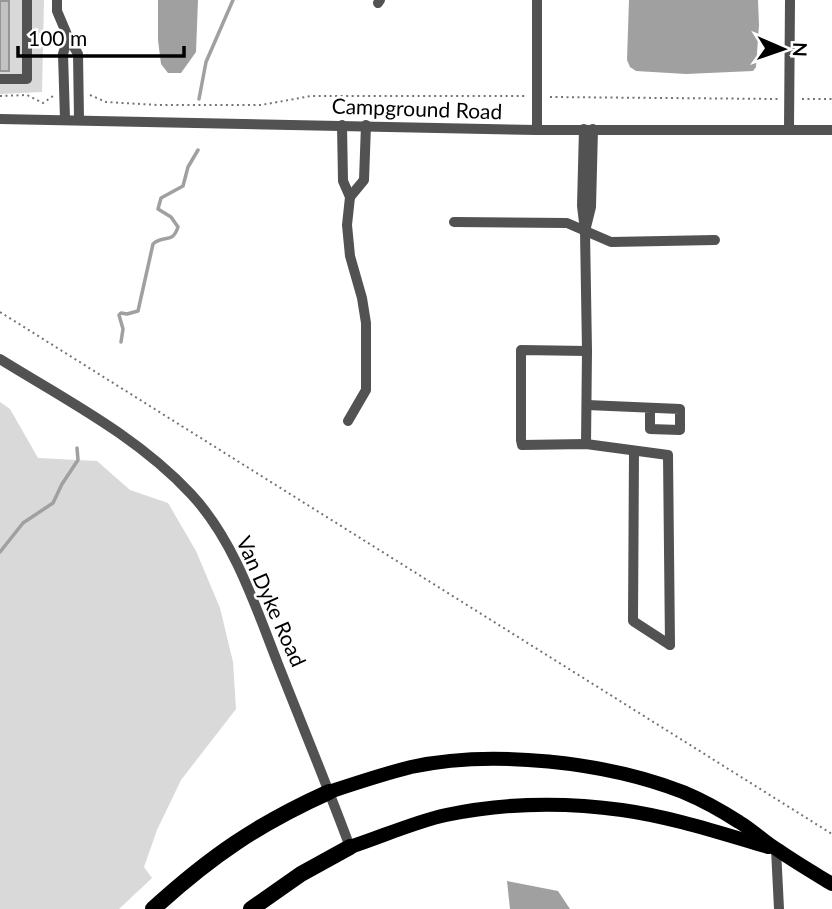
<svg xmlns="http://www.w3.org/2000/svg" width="832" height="909" font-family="Lato,sans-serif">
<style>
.green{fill:#d9d9d9}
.water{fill:#a0a0a0}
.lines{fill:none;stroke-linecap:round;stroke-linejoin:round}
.stream{stroke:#a0a0a0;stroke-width:3.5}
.building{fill:#c2c2c2;stroke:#969696;stroke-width:2}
.path{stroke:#747474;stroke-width:2;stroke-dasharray:2 3.5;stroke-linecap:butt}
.minor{stroke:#525252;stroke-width:10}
.major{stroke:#000;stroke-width:14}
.highway{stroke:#000;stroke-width:16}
.labels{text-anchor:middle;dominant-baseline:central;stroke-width:5;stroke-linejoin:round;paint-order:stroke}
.street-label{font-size:21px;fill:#000;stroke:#fff}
</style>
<rect width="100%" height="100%" fill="#fff"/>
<g class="green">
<polygon points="0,0 44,0 42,92 0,94"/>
<polygon points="0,402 10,409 38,458 97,461 130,490 168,503 196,551 220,608 233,662 236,709 181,780 157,830 144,867 152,878 119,909 0,909"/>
</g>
<g class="water">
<polygon points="158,0 198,0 196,52 181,73 168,73 161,64 158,40"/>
<polygon points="629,0 758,0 759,25 756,67 753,71 686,74 636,71 630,67 627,60"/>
<polygon points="507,881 558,891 570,909 510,909"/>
</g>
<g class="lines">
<g class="stream">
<polyline points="199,99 206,62 233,0"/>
<path d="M121,342L123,329L119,315L121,313L127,314L138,311L153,244C164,234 172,245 178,227L171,217L158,209L161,198L183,186L188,167L198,150"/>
<polyline points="0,552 23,523 53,503 62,484 78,460 77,448"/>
</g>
</g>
<rect class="building" x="0" y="1" width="9" height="70"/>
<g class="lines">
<g class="path">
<polyline points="90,95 106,102 158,105 261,105 311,96 526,96"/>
<polyline points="0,96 27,95 43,103 53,96"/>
<polyline points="550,97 778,99"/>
<polyline points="802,99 832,99"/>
<polyline points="0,312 832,834"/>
</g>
<g class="minor">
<polyline points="57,0 57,11 68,37"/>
<polyline points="537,0 537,130"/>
<polyline points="378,3 380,0"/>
<polyline points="0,79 27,79 27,0"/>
<polyline points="0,119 537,130 832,130"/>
<polyline points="65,119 63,54 68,37 78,54 79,119"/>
<polyline points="342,125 343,181 350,197 347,225 350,256 362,298 366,323 366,390 348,421"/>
<polyline points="584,129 582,206 585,231 591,207 593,129"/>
<polyline points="789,129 790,0"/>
<polyline points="350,197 364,180 366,125"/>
<polyline points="454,222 567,223 611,242 715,240"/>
<polyline points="585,231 587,351 586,444"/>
<polyline points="587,351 521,350 521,440 522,445 586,444 668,455 670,645"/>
<path d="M0,359C66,400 137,436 191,494C234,540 255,605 278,664C302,725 327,785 350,847"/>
<polyline points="587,405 680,409 680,430 650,429 650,408"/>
<polyline points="634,451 633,621 670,645"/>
<polyline points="776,849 779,909"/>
</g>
<g class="major">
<path d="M329,792C356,783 383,774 411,767C492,749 606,762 683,792C702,800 722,811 739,822C753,830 764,842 778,850C795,862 814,873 832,884"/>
<path d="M350,847C381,837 414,822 446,815C503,803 565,802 622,810C672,817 720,833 768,847"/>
</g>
<g class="highway">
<path d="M153,909C211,856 258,824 329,792"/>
<polyline points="251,909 301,874 350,847"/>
</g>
</g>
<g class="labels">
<g class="street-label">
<text transform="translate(417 108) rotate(2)">Campground Road</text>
<text transform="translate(272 601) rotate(66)">Van Dyke Road</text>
</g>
</g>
<g transform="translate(783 49) rotate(92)" stroke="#ffffff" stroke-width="5" paint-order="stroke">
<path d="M0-5L12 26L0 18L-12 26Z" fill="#000000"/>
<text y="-10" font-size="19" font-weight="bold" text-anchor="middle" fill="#000000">N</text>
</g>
<path d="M18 46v10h166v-10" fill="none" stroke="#000000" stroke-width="3.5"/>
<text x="28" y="46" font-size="21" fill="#000000" stroke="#ffffff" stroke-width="5" paint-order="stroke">100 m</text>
</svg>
